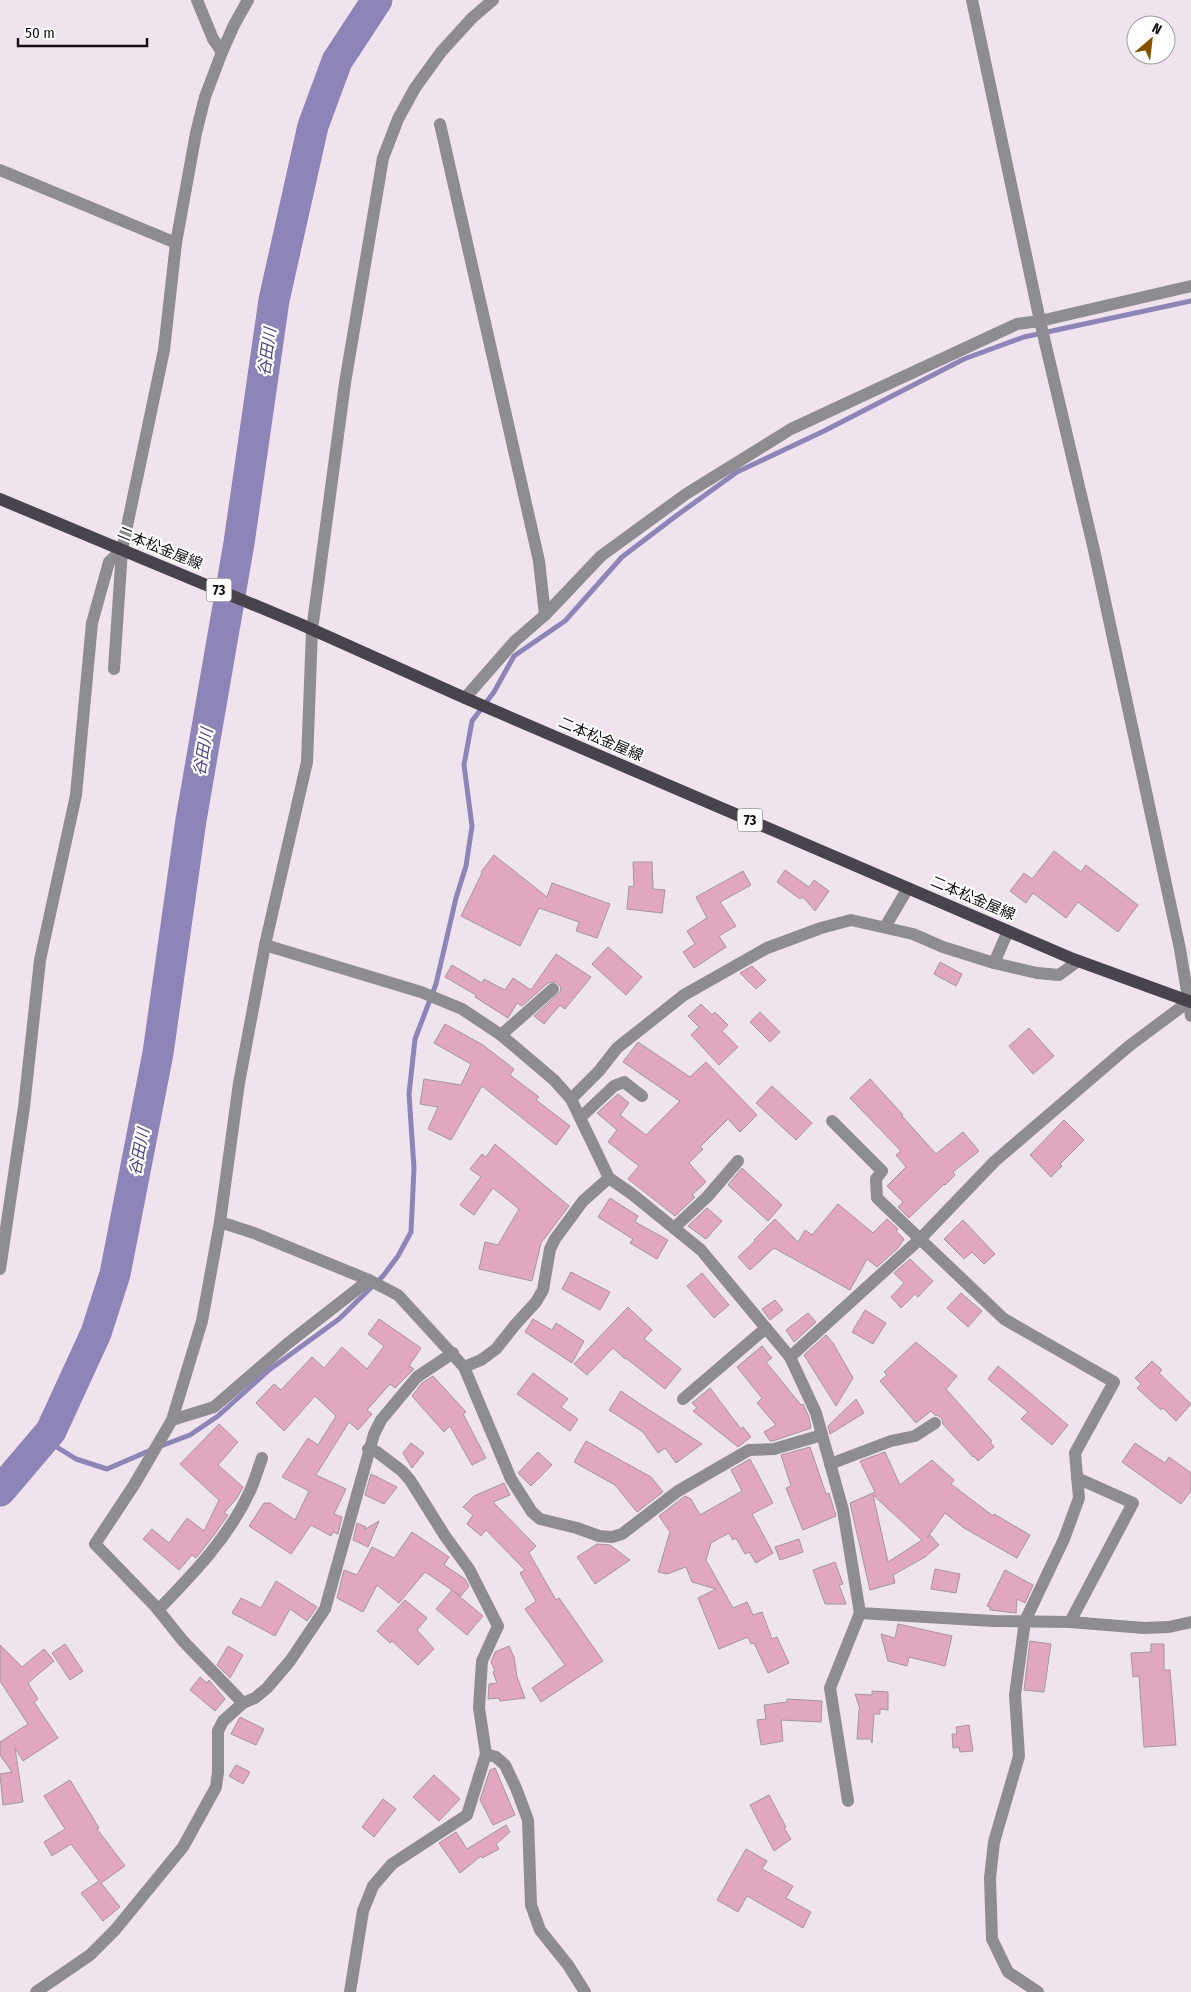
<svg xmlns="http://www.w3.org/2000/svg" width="1191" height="1992" font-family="'Fira Sans Condensed','Noto Sans JP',sans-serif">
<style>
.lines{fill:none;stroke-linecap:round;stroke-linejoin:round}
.stream{stroke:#8f84b7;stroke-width:5}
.river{stroke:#8f84b7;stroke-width:31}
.building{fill:#e1a7c1;stroke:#a3969b;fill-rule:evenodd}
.street{stroke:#8f8c91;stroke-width:12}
.primary{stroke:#48434c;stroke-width:12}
.labels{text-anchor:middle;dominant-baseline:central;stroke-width:4.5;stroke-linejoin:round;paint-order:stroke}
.shield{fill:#fff;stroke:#5a585a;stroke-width:1}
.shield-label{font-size:14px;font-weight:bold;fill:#141014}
.street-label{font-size:15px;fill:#141014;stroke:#fff}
.water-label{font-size:16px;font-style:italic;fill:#524181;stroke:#fff}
</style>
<rect width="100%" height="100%" fill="#efe3ed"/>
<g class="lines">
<g class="stream">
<polyline points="44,1439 76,1459 107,1469 151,1450"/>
<polyline points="161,1446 190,1435 218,1416 269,1370 339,1319 383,1276 398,1256 411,1232 414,1168 409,1094 415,1039 436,984 456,898 466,866 472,826 464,765 472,721 494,692 514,656 565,621 622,557 676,516 737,472 824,431 964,359 1024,337 1191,301"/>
</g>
<polyline class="river" points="0,1491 51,1431 96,1333 115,1274 158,1053 191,820 239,543 274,300 313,126 337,61 377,0"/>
</g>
<g class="building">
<polygon points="1054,851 1081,872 1086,865 1138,905 1118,932 1078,902 1066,918 1033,893 1026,903 1010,891 1024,873 1032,879"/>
<polygon points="494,855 547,897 552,883 610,904 597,938 576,931 579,922 539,908 520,946 461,916 482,873 481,872"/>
<polygon points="633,862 652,862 653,889 665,890 662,913 627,909 629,886 634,887"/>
<polygon points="785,870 809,887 814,880 829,891 815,911 803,897 800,899 777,882"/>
<polygon points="743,871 751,885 720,902 736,926 719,936 726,947 694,968 683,952 695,944 687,931 707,918 696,897"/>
<polygon points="608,947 642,977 626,995 592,964"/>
<polygon points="556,954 591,977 565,1009 560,1005 544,1024 534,1016 560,992 561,987 556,982 548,983 522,1006 517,1003 508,1018 475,997 476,995 445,977 452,965 482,983 484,979 505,990 513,978 531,990"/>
<polygon points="940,962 962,974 956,986 934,974"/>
<polygon points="752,966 766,980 756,989 740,973"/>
<polygon points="701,1004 712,1015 715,1012 728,1025 722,1031 738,1047 719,1065 691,1035 699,1027 688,1016"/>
<polygon points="760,1012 780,1032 770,1042 750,1022"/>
<polygon points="445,1024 483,1045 514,1069 510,1075 539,1097 536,1100 570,1126 556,1145 482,1086 451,1140 428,1129 438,1107 420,1104 424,1079 461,1085 471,1064 434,1043"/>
<polygon points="1029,1028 1054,1056 1033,1074 1009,1046"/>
<polygon points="638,1042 690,1077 706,1062 757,1115 740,1132 728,1119 700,1147 703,1149 689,1163 706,1182 692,1195 695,1197 675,1216 628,1179 639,1166 608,1142 617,1130 597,1113 618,1094 629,1103 620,1115 646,1135 680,1101 623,1062"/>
<polygon points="870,1079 903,1115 902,1116 936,1154 963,1132 979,1151 953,1172 955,1175 945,1185 944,1184 909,1218 898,1207 903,1202 887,1186 906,1167 896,1155 901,1151 850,1098"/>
<polygon points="772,1086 812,1123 796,1140 756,1103"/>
<polygon points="1064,1120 1084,1140 1060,1164 1062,1166 1051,1177 1030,1155"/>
<polygon points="495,1144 569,1206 541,1243 532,1281 479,1269 485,1242 498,1245 519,1209 493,1188 474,1215 460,1205 481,1177 470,1169 482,1154 486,1157"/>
<polygon points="742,1168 782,1205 768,1221 728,1185"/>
<polygon points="610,1198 638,1216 635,1222 668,1240 657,1259 630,1243 633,1239 598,1217"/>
<polygon points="838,1204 873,1233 887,1219 898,1229 896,1231 904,1239 898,1248 877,1267 867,1259 850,1290 774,1248 750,1270 738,1257 755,1241 754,1240 775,1219 798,1242 805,1230 812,1235"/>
<polygon points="707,1208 722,1221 706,1239 688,1226"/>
<polygon points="963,1220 995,1254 984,1264 972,1252 964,1259 944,1239"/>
<polygon points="910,1259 933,1281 918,1297 915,1294 901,1308 891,1297 904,1283 894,1273"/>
<polygon points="571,1272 610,1292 600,1310 562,1289"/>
<polygon points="702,1273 729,1305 714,1318 687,1286"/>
<polygon points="961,1293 982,1311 968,1327 947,1308"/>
<polygon points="775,1300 783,1310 770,1320 762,1309"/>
<polygon points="628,1307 652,1330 644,1339 681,1369 665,1389 626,1358 625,1359 613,1348 587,1375 574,1364"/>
<polygon points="865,1310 886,1323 873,1344 852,1332"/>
<polygon points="808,1313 816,1322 794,1342 786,1330"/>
<polygon points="379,1319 421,1348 409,1366 414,1369 395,1388 390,1384 367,1410 372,1414 358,1430 349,1422 316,1475 346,1489 334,1514 342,1517 338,1534 333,1532 331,1536 311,1525 291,1554 249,1526 264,1503 270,1503 295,1520 309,1491 282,1477 308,1438 318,1445 336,1416 315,1396 284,1431 256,1403 274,1384 281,1390 312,1357 324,1368 342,1347 367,1369 384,1346 368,1334"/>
<polygon points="533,1319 552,1330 556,1323 584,1341 572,1363 525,1332"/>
<polygon points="826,1335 833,1343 853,1378 836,1406 804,1355"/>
<polygon points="916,1342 957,1376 946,1389 992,1441 990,1442 994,1447 978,1461 974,1456 973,1457 943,1424 942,1419 939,1416 935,1415 931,1411 916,1423 880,1381 887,1375 884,1372"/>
<polygon points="762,1346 772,1358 766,1362 801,1405 803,1404 809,1417 811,1428 773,1441 770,1441 764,1432 776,1425 757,1403 762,1398 737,1367"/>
<polygon points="1152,1361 1162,1370 1159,1373 1191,1404 1176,1421 1163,1408 1161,1410 1137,1388 1141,1384 1135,1378"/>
<polygon points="998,1366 1068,1425 1052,1445 1021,1419 1028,1412 988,1379"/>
<polygon points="533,1373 568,1399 561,1407 578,1419 570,1431 517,1394"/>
<polygon points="433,1376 466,1412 463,1414 486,1458 472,1465 450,1426 444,1432 412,1396 422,1383"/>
<polygon points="710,1388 741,1429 743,1427 751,1437 738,1447 693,1411 697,1408 692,1403"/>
<polygon points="621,1391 643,1406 702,1444 676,1463 665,1448 658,1453 643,1432 609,1410"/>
<polygon points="856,1399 864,1413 830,1434 828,1426"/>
<polygon points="219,1424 238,1442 218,1465 243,1487 237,1498 224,1513 228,1515 214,1535 196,1558 192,1555 179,1570 143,1539 152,1529 169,1543 187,1518 204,1531 219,1500 180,1464"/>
<polygon points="586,1441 651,1477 663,1492 637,1512 615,1485 574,1462"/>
<polygon points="411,1443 424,1453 412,1468 403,1453"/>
<polygon points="1135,1443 1165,1463 1169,1457 1191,1473 1191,1491 1181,1504 1122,1462"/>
<polygon points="810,1447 826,1494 829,1493 836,1516 803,1530 786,1488 791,1486 781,1455"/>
<polygon points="538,1452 552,1465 531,1486 518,1473"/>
<path d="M885,1452L900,1485L932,1460L954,1480L951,1484L993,1516L994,1514L1030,1535L1017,1558L964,1528L945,1513L927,1538L930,1535L939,1545L925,1557L893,1575L895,1583L870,1590L850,1503L875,1492L860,1461ZM873,1495L922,1540L888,1562Z"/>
<polygon points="750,1459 773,1503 752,1514 773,1553 756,1563 749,1552 745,1554 736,1538 733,1540 729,1533 711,1543 706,1560 733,1608 747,1602 753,1615 762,1612 772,1639 777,1637 789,1663 768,1673 754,1643 751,1644 748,1637 719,1649 698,1598 716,1589 692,1582 686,1567 667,1574 658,1572 670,1532 659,1516 685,1496 691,1499 700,1515 742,1491 731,1470"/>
<polygon points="371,1474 397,1487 384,1504 365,1495"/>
<polygon points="504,1483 510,1495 493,1502 536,1546 529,1553 556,1600 559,1598 603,1661 541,1702 532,1688 565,1665 525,1609 536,1601 520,1573 525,1570 486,1530 481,1536 467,1524 473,1515 463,1507 474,1496"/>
<polygon points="379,1521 368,1547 353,1540 357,1523 366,1527 364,1530"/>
<polygon points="412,1532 449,1557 444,1565 465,1579 469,1586 461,1596 453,1591 483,1616 467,1635 436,1609 452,1590 425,1572 399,1603 377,1585 363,1612 337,1598 344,1570 357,1575 372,1547 394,1558"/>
<polygon points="799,1539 803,1552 780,1560 775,1547"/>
<polygon points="597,1544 610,1545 630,1560 595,1584 577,1557"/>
<polygon points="835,1562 843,1584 839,1585 846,1604 825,1604 813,1570"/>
<polygon points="935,1569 960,1574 956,1593 931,1589"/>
<polygon points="1005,1570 1033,1585 1025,1603 1017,1599 1016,1613 990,1610 990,1607 987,1606"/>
<polygon points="276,1581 317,1607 307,1621 290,1609 275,1636 232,1613 241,1598 261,1608"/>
<polygon points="405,1600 427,1618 417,1630 434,1649 418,1665 392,1641 390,1643 377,1631"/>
<polygon points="898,1624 952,1636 945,1666 909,1657 907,1666 888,1661 881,1634 895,1638"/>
<polygon points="1030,1641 1051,1644 1044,1692 1024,1690"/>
<polygon points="65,1644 83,1671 70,1680 52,1653"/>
<polygon points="1151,1644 1164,1644 1164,1670 1170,1670 1176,1745 1144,1747 1139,1676 1133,1677 1131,1653 1151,1652"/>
<polygon points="0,1645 22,1667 44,1649 54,1661 28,1683 38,1699 34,1702 58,1738 23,1761 15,1748 23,1802 3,1805 0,1774 12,1772 0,1755 0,1742 28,1724 0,1681"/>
<polygon points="228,1646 243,1655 230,1678 217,1665"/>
<polygon points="509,1646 514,1657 517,1677 525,1698 500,1701 499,1698 488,1699 489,1684 497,1683 493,1672 495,1671 491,1662 495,1652"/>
<polygon points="200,1677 207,1683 209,1680 225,1699 215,1711 190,1690"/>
<polygon points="872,1691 888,1692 888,1710 880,1709 880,1714 874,1714 872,1743 871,1739 857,1739 859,1710 860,1709 855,1694 872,1695"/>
<polygon points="787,1699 822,1701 821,1722 781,1720 783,1741 761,1745 757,1720 766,1719 764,1705 787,1702"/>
<polygon points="240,1717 264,1729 256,1745 231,1734"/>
<polygon points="969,1725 973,1751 960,1752 959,1747 953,1748 952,1734 957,1734 956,1727"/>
<polygon points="236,1765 250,1772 243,1784 229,1776"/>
<polygon points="495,1768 515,1815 493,1825 480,1800 490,1770"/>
<polygon points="434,1775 460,1799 439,1821 413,1797"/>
<polygon points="70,1780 99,1828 97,1829 125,1866 101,1883 120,1907 103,1921 81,1893 99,1881 71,1844 52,1856 44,1842 65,1829 44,1796"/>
<polygon points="769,1795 786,1827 784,1828 791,1839 774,1851 750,1805"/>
<polygon points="383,1799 396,1809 374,1837 362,1827"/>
<polygon points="506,1825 510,1832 496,1844 499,1849 482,1858 481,1856 460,1873 439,1843 456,1832 467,1849"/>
<polygon points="746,1849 767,1861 762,1869 793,1886 786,1898 811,1912 803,1928 747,1896 738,1912 717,1900"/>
</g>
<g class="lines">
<g class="street">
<polyline points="197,0 213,39 222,52"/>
<polyline points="972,0 1040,321 1094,550 1180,949 1191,1016"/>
<polyline points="440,124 539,561 545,615"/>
<polyline points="0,170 176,243"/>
<polyline points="114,669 122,550 164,350 176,243 196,133 205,97 222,52 234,25 248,0"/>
<polyline points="465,698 515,641 545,615 601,556 686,494 791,429 1017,324 1040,321 1191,286"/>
<polyline points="885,927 908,888"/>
<polyline points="265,945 421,992 462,1009 501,1035 554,1080 571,1099 609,1178 632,1194 701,1250 790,1357 921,1238 995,1161 1129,1046 1188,1002"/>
<polyline points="994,963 1008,931"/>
<polyline points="501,1035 553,989"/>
<polyline points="571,1099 599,1071 617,1048 684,995 767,948 821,928 851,920 913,934 943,947 994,963 1037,973 1059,975 1078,961"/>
<polyline points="580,1118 614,1086 624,1082 642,1096"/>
<polyline points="832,1121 882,1171 876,1179 877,1198 1004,1319 1114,1382 1075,1453 1079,1498 1064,1539 1025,1621 1015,1695 1019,1756 994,1842 990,1878 992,1939 1008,1972 1038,1992"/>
<polyline points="220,1222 254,1233 369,1280 398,1295 464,1367 511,1479 532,1512 540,1519 577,1528 599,1536 612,1537 622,1534 678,1491 749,1450 774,1449 822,1435"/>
<polyline points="674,1228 707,1197 738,1161"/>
<polyline points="0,1269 24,1107 40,960 76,795 92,623 109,562 122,550"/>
<polyline points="790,1357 816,1413 843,1510 860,1613 993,1621 1070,1622 1144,1628 1169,1627 1191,1622"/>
<polyline points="464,1367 481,1360 496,1349 515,1325 536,1302 543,1290 550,1249 555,1239 583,1201 609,1178"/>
<polyline points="683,1399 766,1328"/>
<polyline points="172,1420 214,1407 287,1344 369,1280"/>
<polyline points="368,1449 377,1452 402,1471 410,1480 445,1536 469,1569 498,1626 482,1661 479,1708 486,1754 496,1757 505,1765 516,1788 528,1820 531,1905 540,1930 568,1965 585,1992"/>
<polyline points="830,1464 891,1441 915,1436 935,1423"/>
<path d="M158,1610C193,1574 229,1537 250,1491C255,1480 258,1469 262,1458"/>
<polyline points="1070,1622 1133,1503 1077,1478"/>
<polyline points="243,1703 183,1641 155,1606 95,1544 134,1485 172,1420 202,1321 220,1222 239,1083 265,945 307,762 312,630 345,383 383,158 398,119 415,88 441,52 472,18 493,0"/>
<polyline points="848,1801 830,1688 860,1613"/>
<polyline points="36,1992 90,1955 115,1930 183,1847 216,1787 218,1772 218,1731 223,1721 243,1703 255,1698 267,1688 290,1661 325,1609 374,1434 381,1420 417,1377 453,1353"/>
<polyline points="350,1992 363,1911 373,1886 392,1864 467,1815 486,1754"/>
</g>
<polyline class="primary" points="0,499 300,624 465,698 1073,959 1191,1002"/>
</g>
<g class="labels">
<g class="shield">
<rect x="206.5" y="578.5" width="25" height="23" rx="4"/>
<rect x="737.5" y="808.5" width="25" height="23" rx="4"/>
</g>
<g class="shield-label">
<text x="219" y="590">73</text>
<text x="750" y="820">73</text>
</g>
<g class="street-label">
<text transform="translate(160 548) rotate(22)">二本松金屋線</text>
<text transform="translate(601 739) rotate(23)">二本松金屋線</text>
<text transform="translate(973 898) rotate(23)">二本松金屋線</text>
</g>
<g class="water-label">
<text transform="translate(267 352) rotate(-82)">谷田川</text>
<text transform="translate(203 752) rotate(-80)">谷田川</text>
<text transform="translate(139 1152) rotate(-79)">谷田川</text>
</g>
</g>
<g transform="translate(1151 40) rotate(28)"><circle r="24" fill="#ffffff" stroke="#a19fa1"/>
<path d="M0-4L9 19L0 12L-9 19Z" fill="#874f00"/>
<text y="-8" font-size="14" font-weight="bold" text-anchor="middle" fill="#141014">N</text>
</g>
<path d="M18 38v8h129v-8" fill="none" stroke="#141014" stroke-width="2.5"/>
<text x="25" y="38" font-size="15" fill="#141014" stroke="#ffffff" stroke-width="4" paint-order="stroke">50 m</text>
</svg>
